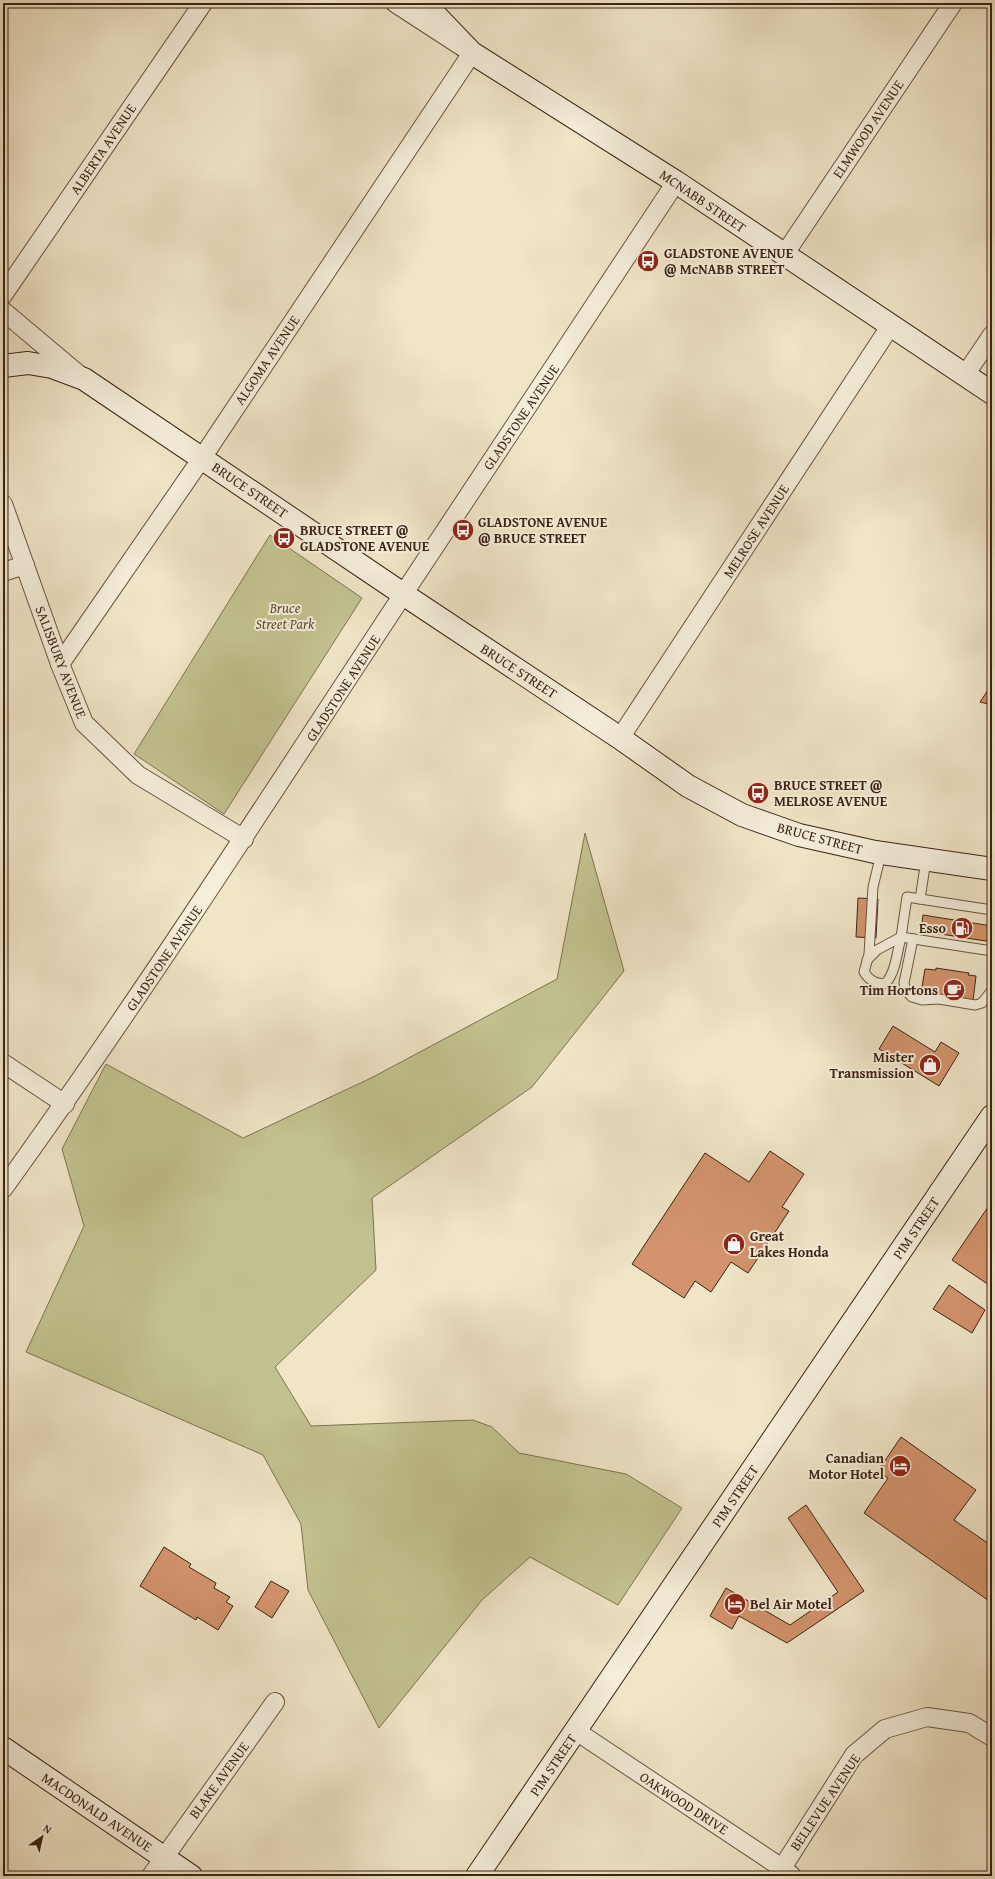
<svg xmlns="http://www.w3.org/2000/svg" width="995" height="1879" font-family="'Gentium Book Plus',serif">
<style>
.green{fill:#c2c290;stroke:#7f7252}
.building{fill:#d3946d;stroke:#3c2213}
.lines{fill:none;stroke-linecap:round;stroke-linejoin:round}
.lane-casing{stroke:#695340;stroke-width:11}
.street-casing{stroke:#695340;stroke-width:20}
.secondary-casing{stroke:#3c2213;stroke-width:24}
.lane{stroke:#f5eedb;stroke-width:9}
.street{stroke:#f5eedb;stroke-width:18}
.secondary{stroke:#f5eedb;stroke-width:22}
.labels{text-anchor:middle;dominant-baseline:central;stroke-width:4;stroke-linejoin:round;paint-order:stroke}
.street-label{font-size:14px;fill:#3c2213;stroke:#f5eedb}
.poi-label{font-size:14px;font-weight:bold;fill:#3c2213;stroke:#f5eedb;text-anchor:start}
.park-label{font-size:14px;font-style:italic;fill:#5e4a32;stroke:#f5eedb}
</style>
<rect width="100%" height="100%" fill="#f0e5c7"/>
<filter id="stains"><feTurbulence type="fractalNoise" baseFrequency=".005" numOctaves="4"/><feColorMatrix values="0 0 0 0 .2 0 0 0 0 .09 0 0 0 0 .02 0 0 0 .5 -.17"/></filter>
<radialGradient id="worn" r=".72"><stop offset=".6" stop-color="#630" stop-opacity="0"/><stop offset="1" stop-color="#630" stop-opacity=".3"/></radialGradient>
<g class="green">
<polygon points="270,535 362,598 224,814 134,754"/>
<polygon points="585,833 624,971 532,1087 372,1198 376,1270 275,1367 311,1426 473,1420 492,1427 519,1453 626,1474 682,1508 618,1605 530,1557 482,1600 379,1728 308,1590 301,1524 263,1455 26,1352 84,1226 62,1149 106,1064 243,1138 371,1078 557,979"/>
</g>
<g class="building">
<polygon points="992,684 992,705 980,702"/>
<polygon points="858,898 878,899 876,938 856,937"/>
<polygon points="923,915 992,926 992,942 921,931"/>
<polygon points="936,968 969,973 968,975 976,976 973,1001 921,993 925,969 936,970"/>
<polygon points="893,1026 935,1052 941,1042 959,1053 939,1086 879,1049"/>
<polygon points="770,1151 804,1174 782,1207 789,1211 748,1273 731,1262 711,1292 695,1281 684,1298 632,1264 705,1153 749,1182"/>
<polygon points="988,1207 992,1209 992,1287 952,1260"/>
<polygon points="949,1285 985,1310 972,1333 933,1309"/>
<polygon points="901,1437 976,1490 954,1520 992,1546 992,1603 864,1513 888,1478 878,1471"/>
<polygon points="806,1505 864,1591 787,1643 739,1616 732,1629 710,1616 726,1588 790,1625 838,1592 788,1518"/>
<polygon points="164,1547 191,1564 189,1567 216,1583 214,1588 230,1597 226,1602 233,1606 218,1630 197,1617 196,1620 140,1586"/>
<polygon points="271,1581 289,1591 272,1618 255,1607"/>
</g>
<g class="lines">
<g class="lane-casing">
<g id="lane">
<path d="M881,854L873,887L869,954L864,972C869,980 877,985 886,983C896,971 897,952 901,937"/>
<polyline points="920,899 926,860"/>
<polyline points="992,910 907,897 901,937 992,951"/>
<polyline points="913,939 904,983 906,991 912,997 922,1000 939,999 975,1005 982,1003 992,990"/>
<polyline points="867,960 877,950 901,937"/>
</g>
</g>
<g class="street-casing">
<g id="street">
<polyline points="784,255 953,3"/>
<polyline points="3,295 203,3"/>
<polyline points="3,311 78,374"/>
<polyline points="965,375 992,335"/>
<polyline points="3,504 60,664 84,723 138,775 244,839"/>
<polyline points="3,572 25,565"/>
<polyline points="60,664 202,458 472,53 395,3"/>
<polyline points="620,738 891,325"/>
<polyline points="3,1063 65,1104"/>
<path d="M3,1189C143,995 272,793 404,593C494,456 585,319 676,182"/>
<polyline points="576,1731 782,1868 791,1875"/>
<polyline points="151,1876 275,1702"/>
<polyline points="777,1876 854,1755 885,1729 927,1717 969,1723 992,1737"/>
</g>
</g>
<g class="secondary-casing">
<g id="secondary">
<polyline points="424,3 472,53 676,182 992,393"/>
<polyline points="3,366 28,363 52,367 84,379 403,594 620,738 688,786 742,815 799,835 875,852 992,869"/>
<polyline points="3,1748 191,1876"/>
<polyline points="477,1876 992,1116"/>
</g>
</g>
<use href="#lane" class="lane"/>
<use href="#street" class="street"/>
<use href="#secondary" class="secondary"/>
</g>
<defs>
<g id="bus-disc" transform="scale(1.15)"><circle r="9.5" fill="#8f2418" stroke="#f5eedb"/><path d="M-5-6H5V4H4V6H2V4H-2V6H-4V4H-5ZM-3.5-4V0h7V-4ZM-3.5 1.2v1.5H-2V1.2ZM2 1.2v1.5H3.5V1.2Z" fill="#fff"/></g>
<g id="fuel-disc" transform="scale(1.15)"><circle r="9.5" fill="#8f2418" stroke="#f5eedb"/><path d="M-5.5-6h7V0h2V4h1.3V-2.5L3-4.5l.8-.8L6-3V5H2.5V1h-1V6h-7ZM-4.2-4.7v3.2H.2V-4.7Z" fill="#fff"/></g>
<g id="cafe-disc" transform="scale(1.15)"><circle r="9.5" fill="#8f2418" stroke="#f5eedb"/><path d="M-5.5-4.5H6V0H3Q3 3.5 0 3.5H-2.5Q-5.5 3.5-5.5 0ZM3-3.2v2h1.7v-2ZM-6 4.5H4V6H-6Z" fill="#fff"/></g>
<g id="shop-disc" transform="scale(1.15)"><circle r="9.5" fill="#8f2418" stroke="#f5eedb"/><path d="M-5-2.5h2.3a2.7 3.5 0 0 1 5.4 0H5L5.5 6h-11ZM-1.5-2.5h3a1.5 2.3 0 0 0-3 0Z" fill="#fff"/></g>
<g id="hotel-disc" transform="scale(1.15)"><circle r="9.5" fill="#8f2418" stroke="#f5eedb"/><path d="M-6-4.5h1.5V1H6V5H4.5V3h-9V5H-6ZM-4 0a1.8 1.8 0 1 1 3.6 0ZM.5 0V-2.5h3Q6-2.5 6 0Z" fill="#fff"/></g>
</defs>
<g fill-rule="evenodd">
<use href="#bus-disc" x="648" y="261"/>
<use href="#bus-disc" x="463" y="530"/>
<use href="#bus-disc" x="284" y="538"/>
<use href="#bus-disc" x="758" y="793"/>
<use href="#fuel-disc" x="962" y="928"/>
<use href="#cafe-disc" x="954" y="990"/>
<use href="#shop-disc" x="930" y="1065"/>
<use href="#shop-disc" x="734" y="1244"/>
<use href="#hotel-disc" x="900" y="1466"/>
<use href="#hotel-disc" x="735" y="1604"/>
</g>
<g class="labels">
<g class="street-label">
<text transform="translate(868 129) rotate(-56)">ELMWOOD AVENUE</text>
<text transform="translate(103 149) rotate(-56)">ALBERTA AVENUE</text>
<text transform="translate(703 201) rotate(34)">MCNABB STREET</text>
<text transform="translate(267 360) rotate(-56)">ALGOMA AVENUE</text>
<text transform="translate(521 417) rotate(-56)">GLADSTONE AVENUE</text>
<text transform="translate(250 490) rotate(34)">BRUCE STREET</text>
<text transform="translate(756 531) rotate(-57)">MELROSE AVENUE</text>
<text transform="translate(61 662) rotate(69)">SALISBURY AVENUE</text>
<text transform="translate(519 671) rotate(33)">BRUCE STREET</text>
<text transform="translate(343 688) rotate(-57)">GLADSTONE AVENUE</text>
<text transform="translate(820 838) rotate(15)">BRUCE STREET</text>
<text transform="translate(164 958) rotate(-56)">GLADSTONE AVENUE</text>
<text transform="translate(916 1228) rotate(-56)">PIM STREET</text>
<text transform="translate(735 1496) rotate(-56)">PIM STREET</text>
<text transform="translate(553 1765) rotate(-56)">PIM STREET</text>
<text transform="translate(219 1780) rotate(-54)">BLAKE AVENUE</text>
<text transform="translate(825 1802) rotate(-56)">BELLEVUE AVENUE</text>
<text transform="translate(684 1803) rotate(33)">OAKWOOD DRIVE</text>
<text transform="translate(97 1812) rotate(34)">MACDONALD AVENUE</text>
</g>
<g class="poi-label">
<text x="664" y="253">GLADSTONE AVENUE<tspan x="664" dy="16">@ McNABB STREET</tspan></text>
<text x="478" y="522">GLADSTONE AVENUE<tspan x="478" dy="16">@ BRUCE STREET</tspan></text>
<text x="300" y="530">BRUCE STREET @<tspan x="300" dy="16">GLADSTONE AVENUE</tspan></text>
<text x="774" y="785">BRUCE STREET @<tspan x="774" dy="16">MELROSE AVENUE</tspan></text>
<text x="946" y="928" text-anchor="end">Esso</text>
<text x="938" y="990" text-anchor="end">Tim Hortons</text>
<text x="914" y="1057" text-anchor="end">Mister<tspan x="914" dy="16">Transmission</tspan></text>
<text x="750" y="1236">Great<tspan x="750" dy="16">Lakes Honda</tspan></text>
<text x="884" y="1458" text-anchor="end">Canadian<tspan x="884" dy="16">Motor Hotel</tspan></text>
<text x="750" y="1604">Bel Air Motel</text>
</g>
<g class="park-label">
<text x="285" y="608">Bruce<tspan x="285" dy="16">Street Park</tspan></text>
</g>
</g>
<rect width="995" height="1879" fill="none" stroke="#f0e5c7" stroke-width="16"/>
<rect x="4" y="4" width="987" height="1871" fill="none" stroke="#3c2213" stroke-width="2"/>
<rect x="8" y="8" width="979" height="1863" fill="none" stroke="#3c2213"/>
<g transform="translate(42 1837) rotate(34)" stroke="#f5eedb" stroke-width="3" paint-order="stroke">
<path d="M0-3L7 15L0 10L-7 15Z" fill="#3c2213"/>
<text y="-6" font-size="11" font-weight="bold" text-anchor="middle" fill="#3c2213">N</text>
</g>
<rect width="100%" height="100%" filter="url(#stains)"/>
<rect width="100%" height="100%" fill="url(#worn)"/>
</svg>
